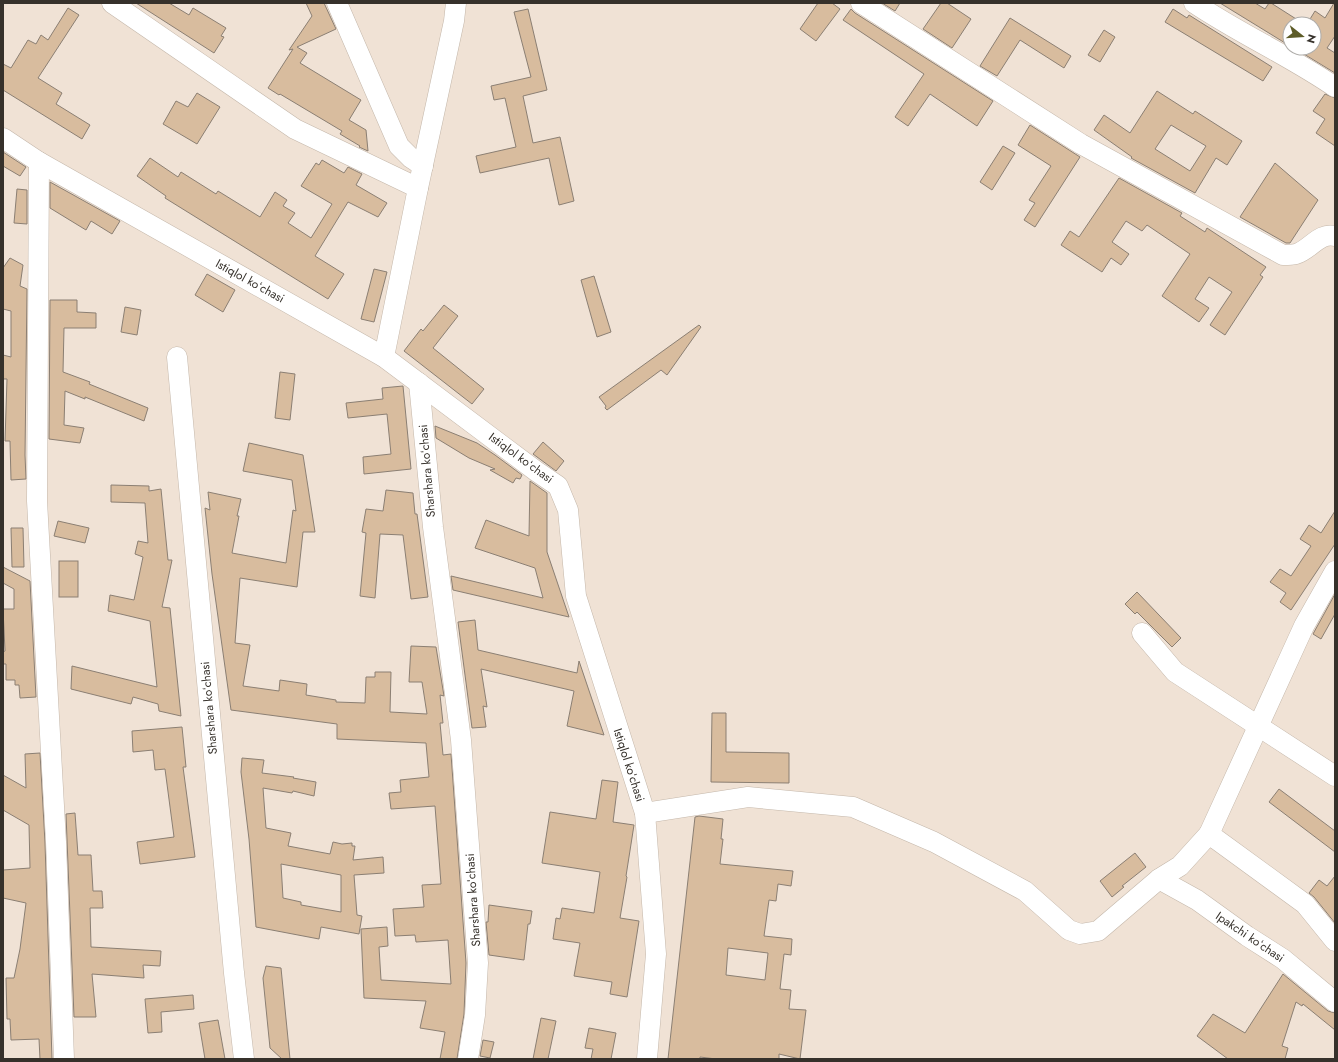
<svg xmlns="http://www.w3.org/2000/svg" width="1338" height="1062" font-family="Jost,sans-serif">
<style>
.building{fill:#d8bc9e;stroke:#8b7f73;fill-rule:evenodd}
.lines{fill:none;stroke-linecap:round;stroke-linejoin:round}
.minor-casing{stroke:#c4b7aa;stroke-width:21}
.minor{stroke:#fff;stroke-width:20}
.labels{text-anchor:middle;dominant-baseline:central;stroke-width:3;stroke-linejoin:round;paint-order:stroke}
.street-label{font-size:12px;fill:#36312b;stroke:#fff}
</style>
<rect width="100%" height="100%" fill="#f0e2d5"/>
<g class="building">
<polygon points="136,3 169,3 189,15 193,8 226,28 221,36 224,37 214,53"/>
<polygon points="306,3 324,3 336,29 297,47 307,53 300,63 361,100 349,120 366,130 368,151 359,147 360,146 340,134 342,131 280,94 279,95 268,88 293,49 289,50 312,16"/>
<polygon points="818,3 832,3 840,9 816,41 800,29"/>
<polygon points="882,3 900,3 895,11"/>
<polygon points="941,3 947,3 971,19 952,48 923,29"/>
<polygon points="1220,3 1255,3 1265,9 1269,3 1271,3 1304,24 1290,24 1290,46"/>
<polygon points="1334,3 1335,3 1335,36 1327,48 1335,53 1335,73 1294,48 1314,48 1314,24 1307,24 1315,11 1325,18"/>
<polygon points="68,8 79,15 38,78 62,93 56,104 90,125 82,139 3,90 3,64 11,68 28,40 36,44 41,35 48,40"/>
<polygon points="528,9 547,90 523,96 533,143 560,137 574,201 559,205 549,158 480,173 476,156 516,147 505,98 494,100 491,86 531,77 514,12"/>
<polygon points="851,9 855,13 993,101 977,126 930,94 908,126 895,117 924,74 843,20"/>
<polygon points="1173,9 1187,18 1189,15 1272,67 1263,81 1165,22"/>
<polygon points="1010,18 1071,56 1064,68 1020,40 997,76 980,66"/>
<polygon points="1104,30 1115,37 1100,62 1088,55"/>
<path d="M1157,91L1193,114L1195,111L1242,141L1227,165L1216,158L1195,193L1131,158L1132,157L1094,130L1104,115L1130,133ZM1171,125L1206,146L1190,171L1155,149Z"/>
<polygon points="197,93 220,107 197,144 163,124 176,101 188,107"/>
<polygon points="1325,94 1335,98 1335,146 1316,133 1325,119 1313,111"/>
<polygon points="1030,125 1080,157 1035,227 1024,220 1035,203 1029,200 1051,166 1018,145"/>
<polygon points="1003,146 1015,153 992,190 980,182"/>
<polygon points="3,152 26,167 20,176 3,166"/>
<polygon points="150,158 178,177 181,172 216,194 218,191 260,217 275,192 287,200 283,206 295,213 288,223 311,238 332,204 301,186 316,163 319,165 322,160 344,173 348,167 362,174 356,185 387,203 378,217 348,202 315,256 344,274 328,299 165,198 166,196 137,176"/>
<polygon points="1275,163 1318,200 1290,243 1286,243 1240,217"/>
<polygon points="1119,178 1182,213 1180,216 1205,232 1207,228 1266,267 1260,275 1263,277 1225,335 1210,325 1232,292 1209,277 1195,299 1209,308 1199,322 1162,296 1190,254 1147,225 1142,231 1126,221 1112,242 1129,254 1121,265 1111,258 1102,272 1061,245 1070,231 1079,237"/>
<polygon points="50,182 120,221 112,234 91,221 86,230 50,208"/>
<polygon points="17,189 27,190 27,224 14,223"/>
<polygon points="10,258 23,265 20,286 27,289 25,455 26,479 11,480 10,441 5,441 7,379 3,379 3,355 11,357 11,311 3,309 3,268"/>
<polygon points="374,269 387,272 374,322 361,319"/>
<polygon points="207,274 235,290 223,312 195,295"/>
<polygon points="594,276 611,332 597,337 581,280"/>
<polygon points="50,300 77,300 77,312 96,313 96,328 64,328 63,372 90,382 89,384 148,408 144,421 85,397 85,399 65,391 64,425 84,428 80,443 49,439"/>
<polygon points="444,305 458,316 433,348 484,389 472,404 404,351 421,329 423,331"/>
<polygon points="125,307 141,310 137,335 121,332"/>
<polygon points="699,325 701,327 667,375 661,370 607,410 605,408 606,406 599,397"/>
<polygon points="280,372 295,374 290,420 275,418"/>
<polygon points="403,386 411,469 364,474 363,457 391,454 387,414 348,418 346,403 383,399 382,388"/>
<polygon points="435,426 477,443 495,455 522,475 520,479 516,478 513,483 490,470 495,469 469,458 436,438"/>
<polygon points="543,442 564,461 556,471 533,454"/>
<polygon points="249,443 303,455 315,532 303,532 297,587 240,578 235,643 250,645 243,686 279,691 280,680 307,684 306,695 336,700 336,702 365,703 366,677 375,677 375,672 391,672 390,712 427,714 422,682 409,682 411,646 436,647 444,696 440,695 443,723 440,723 443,755 451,754 466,963 464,1014 457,1059 440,1059 445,1032 420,1028 426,1001 364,998 361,929 387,927 388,946 379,947 381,980 451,984 448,940 416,942 415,935 395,936 393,909 424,907 422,885 441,884 435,806 391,809 389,793 401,792 400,780 429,777 426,743 337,739 337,724 231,710 212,574 205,508 210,510 208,492 241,499 237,516 239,516 232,553 286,563 293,510 296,511 292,480 243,471"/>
<polygon points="530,481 547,493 547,552 569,617 453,590 451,576 543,598 535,568 475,548 486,520 529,536"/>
<polygon points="111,485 149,486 149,491 161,489 168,560 172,560 162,607 170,608 181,716 159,711 158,704 133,697 131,704 71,689 72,666 157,687 150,621 108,611 110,595 134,600 143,557 135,554 138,541 148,543 145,503 111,502"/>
<polygon points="386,490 413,493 415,514 417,514 428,597 411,599 403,535 380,534 375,598 360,596 366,533 362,532 366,509 383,511"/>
<polygon points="1335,511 1335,544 1291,610 1280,602 1286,593 1270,582 1280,569 1291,576 1311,546 1300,539 1309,525 1321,533"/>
<polygon points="58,521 89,528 85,543 54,536"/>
<polygon points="11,528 23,528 24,567 12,567"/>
<rect x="59" y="561" width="19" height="36"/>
<polygon points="3,567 30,581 36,697 20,698 19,685 15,685 15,680 6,680 6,664 3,664 3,652 5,651 3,609 14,609 14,589 3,583"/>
<polygon points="1137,592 1181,638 1172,647 1137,612 1135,614 1125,604"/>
<polygon points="1335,594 1335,614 1321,639 1313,634"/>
<polygon points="475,620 478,650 577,673 579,661 604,735 567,726 574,691 481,669 487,707 483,706 486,727 472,728 458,622"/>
<polygon points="712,713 726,713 726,752 789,753 789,783 711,782"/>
<polygon points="182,727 186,767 183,767 195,857 140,864 137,842 174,837 165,769 155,770 153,750 133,752 132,731"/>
<polygon points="40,753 45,843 52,1059 40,1059 39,1039 11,1040 10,1019 7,1019 6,978 14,978 20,949 26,903 3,898 3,870 30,868 29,825 3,810 3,775 26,788 25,754"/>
<path d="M242,758L264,760L262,773L294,777L293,778L316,782L314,796L293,791L292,793L263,788L266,828L291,833L288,846L330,854L333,842L342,844L352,843V846H355L353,860L383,857L384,873L354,875L357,915L362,916L359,934L321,927L319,939L256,927L249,839L241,772ZM281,864L341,875V912L301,905V902L283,898Z"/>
<polygon points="602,780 618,782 613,822 634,825 626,876 627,877 620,918 639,921 627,997 610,994 612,982 574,976 580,943 553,939 556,918 560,919 562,908 594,913 600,872 542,863 550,812 596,819"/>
<polygon points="1279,789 1335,831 1335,852 1269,802"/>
<polygon points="75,813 78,855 91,855 93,891 102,891 103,908 90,908 91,947 161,951 160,966 143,965 144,978 92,974 96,1017 74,1017 66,814"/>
<path d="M699,816L723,819L721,839H723L720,864L793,871L791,886L778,884L776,901L769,900L764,936L792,939L791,955L784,954L780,989L791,990L789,1009L806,1010L800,1059L779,1054V1059H716L700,1057V1059H668L695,817ZM728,948L768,953L765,980L726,975Z"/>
<polygon points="1135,853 1146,867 1122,886 1124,887 1112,897 1100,881"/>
<polygon points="1335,876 1335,923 1314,897 1309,893 1319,880 1327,886"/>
<polygon points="489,905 532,911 530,924 528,924 524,960 489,955 486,922 488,922"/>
<polygon points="266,966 281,968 290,1059 282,1059 270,1048 263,978"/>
<polygon points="1283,974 1328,1011 1335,1013 1335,1030 1303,1004 1302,1006 1296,1002 1282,1046 1288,1048 1285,1059 1228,1059 1197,1036 1213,1014 1245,1033"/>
<polygon points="193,995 194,1009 161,1012 162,1032 148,1033 145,999"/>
<polygon points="541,1018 556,1021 548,1059 533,1059"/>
<polygon points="218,1020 225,1059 205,1059 199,1023"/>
<polygon points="589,1028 616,1033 611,1059 591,1059 593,1049 585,1048"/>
<polygon points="483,1040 494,1042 490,1058 480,1056"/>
</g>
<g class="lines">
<g class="minor-casing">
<g id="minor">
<polyline points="112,3 295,129 418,188 384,357"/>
<polyline points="337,3 399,146 411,158 423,166"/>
<path d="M861,3L1081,144L1283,255C1287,255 1292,255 1296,254C1310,250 1319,232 1335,236"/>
<path d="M1194,3C1240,34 1290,56 1335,87"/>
<polyline points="3,138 39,162 384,357 536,471 558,486 568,510 576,596 645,813 656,954 647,1059"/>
<polyline points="39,162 37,501 56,842 64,1059"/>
<polyline points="418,188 454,21 456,3"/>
<polyline points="177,357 234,973 244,1059"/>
<polyline points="419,383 433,527 461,740 478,963 475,1015 468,1059"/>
<polyline points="1142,633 1175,672 1335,776"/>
<polyline points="645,813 748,797 853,807 934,842 1025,891 1069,930 1080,934 1098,931 1159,879 1180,866 1209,834 1305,904 1335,941"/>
<polyline points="1209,834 1304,626 1335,571"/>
<polyline points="1159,879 1197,900 1247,936 1283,959 1335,1002"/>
</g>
</g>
<use href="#minor" class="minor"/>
</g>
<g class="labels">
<g class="street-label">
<text transform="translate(250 281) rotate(29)">Istiqlol koʻchasi</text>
<text transform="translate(521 458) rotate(36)">Istiqlol koʻchasi</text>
<text transform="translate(427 471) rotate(-95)">Sharshara koʻchasi</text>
<text transform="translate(209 708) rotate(-95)">Sharshara koʻchasi</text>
<text transform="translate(629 765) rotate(72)">Istiqlol koʻchasi</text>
<text transform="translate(473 900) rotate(-94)">Sharshara koʻchasi</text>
<text transform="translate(1250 937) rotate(34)">Ipakchi koʻchasi</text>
</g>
</g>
<rect width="1338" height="1062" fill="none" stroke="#36312b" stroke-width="8"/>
<g transform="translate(1302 36) rotate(107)"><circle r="19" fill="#ffffff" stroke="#afadaa"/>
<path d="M0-3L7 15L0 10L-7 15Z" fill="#5d5c28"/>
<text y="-6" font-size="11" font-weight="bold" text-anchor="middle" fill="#36312b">N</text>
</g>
</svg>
